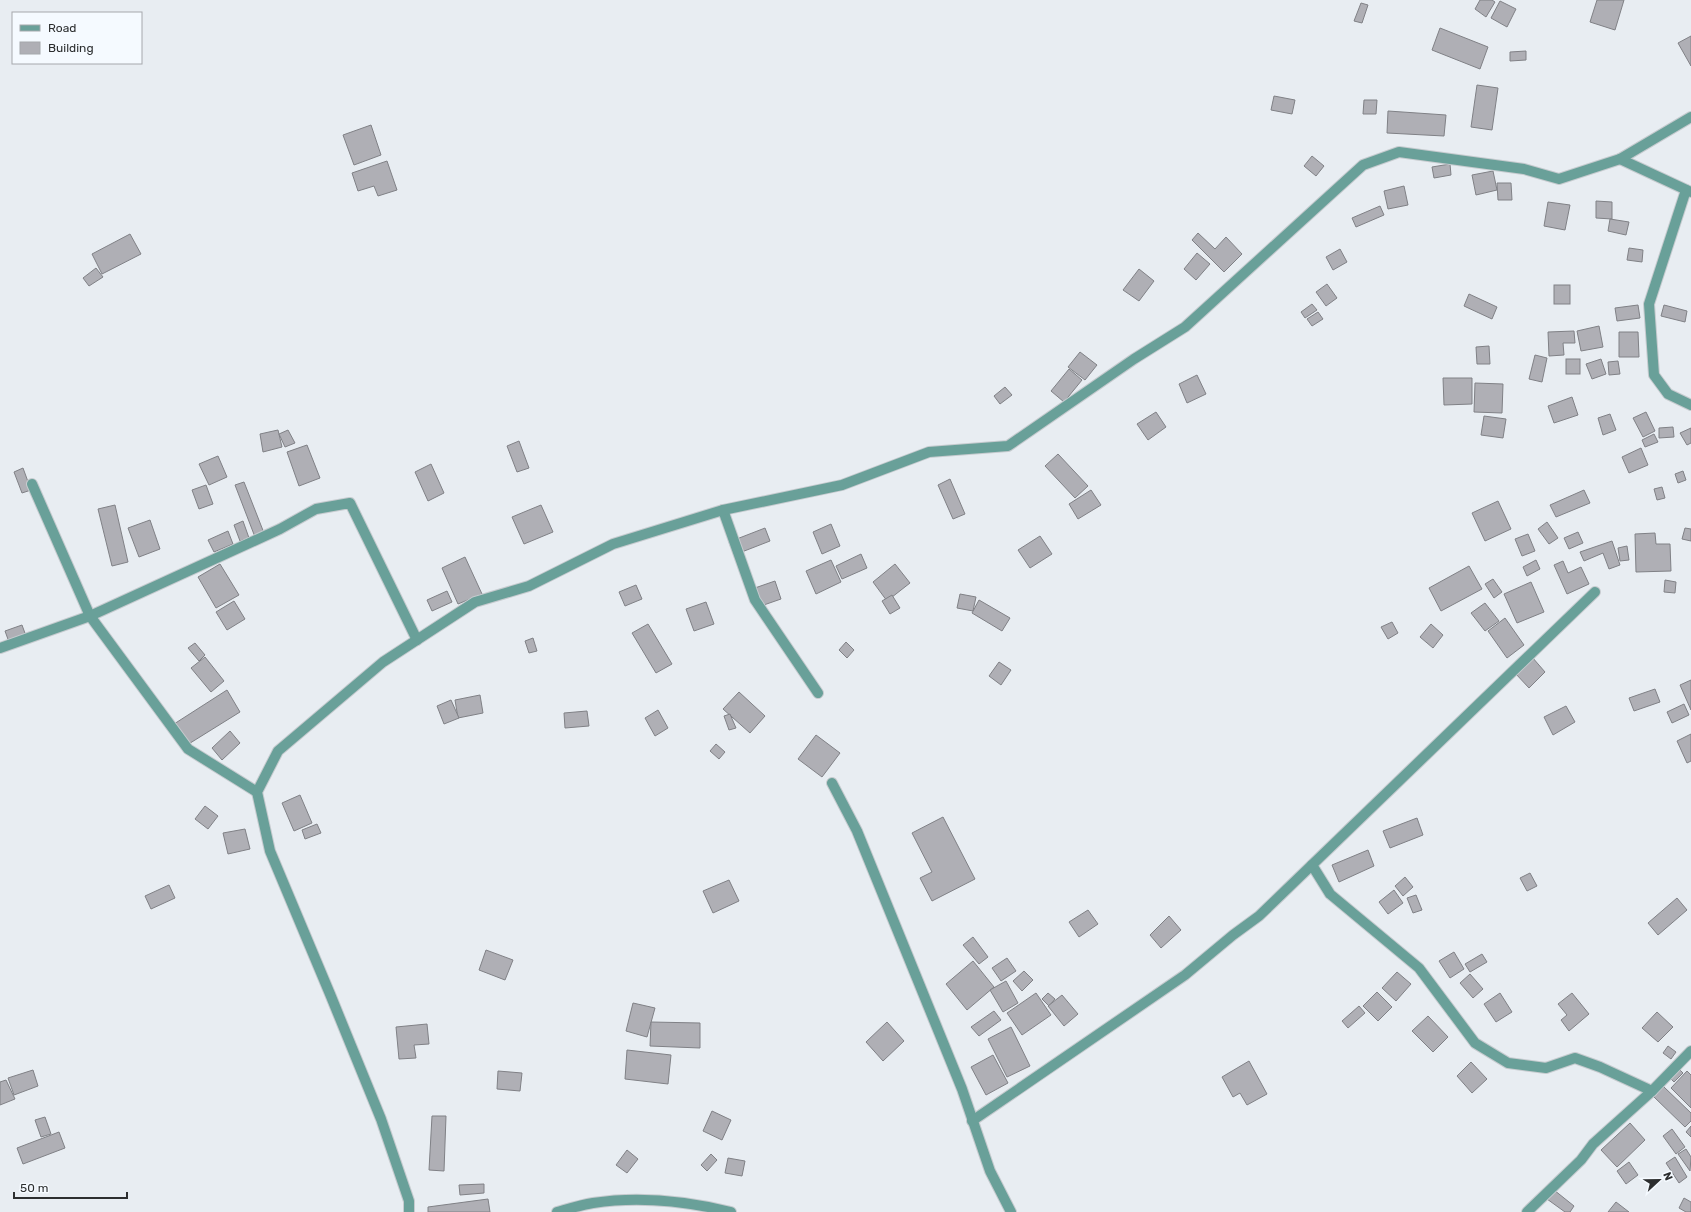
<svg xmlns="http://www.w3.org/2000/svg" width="1691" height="1212" font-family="Rubik,sans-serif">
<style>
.building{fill:#afafb5;stroke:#808186}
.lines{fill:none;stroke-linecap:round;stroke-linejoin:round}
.minor-casing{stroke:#c6cbcf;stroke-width:12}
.minor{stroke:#69a099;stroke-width:10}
</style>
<rect width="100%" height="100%" fill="#e8edf2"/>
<g class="building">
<polygon points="1480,0 1492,0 1495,2 1486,17 1475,9"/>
<polygon points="1597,0 1624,0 1615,30 1590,22"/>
<polygon points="1500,1 1516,9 1507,27 1491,18"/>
<polygon points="1361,3 1368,5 1362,23 1354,21"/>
<polygon points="1440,28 1488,47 1480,69 1432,50"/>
<polygon points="1691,36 1691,66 1678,43"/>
<polygon points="1526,51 1526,60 1510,61 1510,52"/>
<polygon points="1477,85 1498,88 1492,130 1471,127"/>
<polygon points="1274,96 1295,100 1292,114 1271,110"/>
<polygon points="1364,100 1377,100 1376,114 1363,114"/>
<polygon points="1388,111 1446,115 1444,136 1387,133"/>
<polygon points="371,125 381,155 354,165 343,135"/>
<polygon points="1312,156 1324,166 1316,176 1304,166"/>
<polygon points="387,161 397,190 378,196 374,186 358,191 352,173"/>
<polygon points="1450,164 1451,175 1434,178 1432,167"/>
<polygon points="1493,171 1497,190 1476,195 1472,175"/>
<polygon points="1497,183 1511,183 1512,200 1498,200"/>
<polygon points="1404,186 1408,205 1388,209 1384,191"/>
<polygon points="1596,201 1612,202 1612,219 1596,218"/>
<polygon points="1548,202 1570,205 1565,230 1544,226"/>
<polygon points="1380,206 1384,215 1356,227 1352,218"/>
<polygon points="1610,219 1629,222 1626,235 1608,231"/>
<polygon points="1198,233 1215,249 1226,237 1242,254 1224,272 1192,240"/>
<polygon points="130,234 141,254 102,274 92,254"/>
<polygon points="1629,248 1643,250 1642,262 1627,260"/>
<polygon points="1340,249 1347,262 1333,270 1326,257"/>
<polygon points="1197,253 1210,264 1196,280 1184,269"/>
<polygon points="96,268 103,277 89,286 83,278"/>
<polygon points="1139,269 1154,281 1139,301 1123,290"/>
<polygon points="1327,284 1337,298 1326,306 1316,292"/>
<rect x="1554" y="285" width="16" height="19"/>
<polygon points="1469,294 1497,307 1492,319 1464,306"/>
<polygon points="1312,304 1317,310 1305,318 1301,312"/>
<polygon points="1638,305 1640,318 1617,321 1615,308"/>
<polygon points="1664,305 1687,311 1685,322 1661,316"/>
<polygon points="1318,312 1323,319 1312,326 1307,319"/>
<polygon points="1599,326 1603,347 1581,351 1577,331"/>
<polygon points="1574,331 1575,343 1563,343 1564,355 1549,356 1548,332"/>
<polygon points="1619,332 1638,332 1639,357 1619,357"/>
<polygon points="1489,346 1490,364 1477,364 1476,347"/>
<polygon points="1080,352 1097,365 1085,380 1068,367"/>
<polygon points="1535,355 1547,358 1542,382 1529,379"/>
<rect x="1566" y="359" width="14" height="15"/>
<polygon points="1601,359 1606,374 1592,379 1586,364"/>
<polygon points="1618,361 1620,374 1609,375 1608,362"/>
<polygon points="1069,369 1082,380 1064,402 1051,391"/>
<polygon points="1197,375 1206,394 1187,403 1179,384"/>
<polygon points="1443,378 1472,378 1472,404 1444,405"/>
<polygon points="1475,383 1503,384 1502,413 1474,412"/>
<polygon points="1005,387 1012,395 1000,404 994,396"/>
<polygon points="1572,397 1578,415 1554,423 1548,406"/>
<polygon points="1156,412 1166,427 1148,440 1137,424"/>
<polygon points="1646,412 1655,431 1643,437 1633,418"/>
<polygon points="1610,414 1616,430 1603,435 1598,418"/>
<polygon points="1484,416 1506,419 1503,438 1481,435"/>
<polygon points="1673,427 1674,437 1659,438 1659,428"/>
<polygon points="1691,428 1691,443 1687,445 1680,433"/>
<polygon points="278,430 282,447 263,452 260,434"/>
<polygon points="288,430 295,443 285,447 279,434"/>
<polygon points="1654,434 1658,442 1645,447 1642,440"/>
<polygon points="519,441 529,468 517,472 507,446"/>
<polygon points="307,445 320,478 299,486 287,452"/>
<polygon points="1641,448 1648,465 1629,473 1622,457"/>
<polygon points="1058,454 1088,486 1075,498 1045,466"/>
<polygon points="218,456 227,477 209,485 199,464"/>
<polygon points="431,464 444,493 428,501 415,472"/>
<polygon points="23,468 31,490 22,493 14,472"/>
<polygon points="1683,471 1686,480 1678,483 1675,474"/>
<polygon points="950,479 965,514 953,519 938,485"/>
<polygon points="244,482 264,533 255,537 235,485"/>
<polygon points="206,485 213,504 199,509 192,490"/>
<polygon points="1662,487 1665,498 1657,500 1654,489"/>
<polygon points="1091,490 1101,505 1078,519 1069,504"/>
<polygon points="1584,490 1590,503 1556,517 1550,505"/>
<polygon points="1498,501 1511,529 1485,541 1472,513"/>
<polygon points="115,505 128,562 112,566 98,509"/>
<polygon points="541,505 553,532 524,544 512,517"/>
<polygon points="150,520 160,549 139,557 128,528"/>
<polygon points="243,521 249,538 240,541 234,525"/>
<polygon points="1547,522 1558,538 1549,544 1538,529"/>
<polygon points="831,524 840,546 822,554 813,532"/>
<polygon points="765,528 770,541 734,555 729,542"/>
<polygon points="1685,528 1691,529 1691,541 1682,539"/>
<polygon points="228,531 233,544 214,552 208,540"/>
<polygon points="1578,532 1583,543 1569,549 1564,538"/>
<polygon points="1655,533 1656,544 1670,544 1671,571 1636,572 1635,534"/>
<polygon points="1528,534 1535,551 1522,556 1515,539"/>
<polygon points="1040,536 1052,554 1030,568 1018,550"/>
<polygon points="1612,541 1620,565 1609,569 1603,553 1584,561 1580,552"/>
<polygon points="1627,546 1629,560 1620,561 1618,548"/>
<polygon points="861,554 867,568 842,579 836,566"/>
<polygon points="465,557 482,594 458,604 442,568"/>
<polygon points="831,560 841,582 816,594 806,571"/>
<polygon points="1536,560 1540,569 1527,576 1523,567"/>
<polygon points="1563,561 1568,573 1581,567 1589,584 1567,594 1554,565"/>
<polygon points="220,564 239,595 216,608 198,577"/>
<polygon points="895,564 910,583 887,601 873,582"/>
<polygon points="1469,566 1482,589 1441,611 1429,588"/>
<polygon points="1493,579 1502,592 1494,598 1485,584"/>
<polygon points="1665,580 1676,582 1675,593 1664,592"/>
<polygon points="775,581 781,599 758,607 752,589"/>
<polygon points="1531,582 1544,612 1517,623 1504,594"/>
<polygon points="636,585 642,599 625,606 619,592"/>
<polygon points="447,591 452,602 432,611 427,600"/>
<polygon points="960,594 976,597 973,611 957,608"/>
<polygon points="892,595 900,608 890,614 882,601"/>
<polygon points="979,600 1010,618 1002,631 972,613"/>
<polygon points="234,601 245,619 227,630 216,612"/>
<polygon points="706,602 714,624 694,631 686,609"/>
<polygon points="1485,603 1499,621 1485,631 1471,613"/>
<polygon points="1505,618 1524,645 1507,658 1488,631"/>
<polygon points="1392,622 1398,633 1388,639 1381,627"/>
<polygon points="648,624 672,664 656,673 632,633"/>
<polygon points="1431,624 1443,635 1433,648 1420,637"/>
<polygon points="22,625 26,636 9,642 5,631"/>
<polygon points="533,638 537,651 529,653 525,641"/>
<polygon points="846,642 854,650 847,658 839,650"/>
<polygon points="195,643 205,655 199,661 188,648"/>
<polygon points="205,657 224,681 211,692 191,668"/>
<polygon points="1532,657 1545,672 1529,688 1515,673"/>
<polygon points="999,662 1011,670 1001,685 989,676"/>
<polygon points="1691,680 1691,710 1680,685"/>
<polygon points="1655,689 1660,702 1634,711 1629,698"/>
<polygon points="227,690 240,712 187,745 174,724"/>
<polygon points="739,692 765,716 750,733 723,709"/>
<polygon points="480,695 483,713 458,718 455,700"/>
<polygon points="451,700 459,718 444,724 437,706"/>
<polygon points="1684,704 1689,715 1672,723 1667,712"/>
<polygon points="1566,706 1575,722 1553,735 1544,717"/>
<polygon points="658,710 668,728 655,736 645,718"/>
<polygon points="587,711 589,726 565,728 564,713"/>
<polygon points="730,714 736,728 729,730 724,716"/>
<polygon points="230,731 240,743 222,760 212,748"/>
<polygon points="1691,734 1691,761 1687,763 1677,741"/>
<polygon points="816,735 840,753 822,777 798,759"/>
<polygon points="716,744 725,752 719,759 710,751"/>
<polygon points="300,795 312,823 294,831 282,803"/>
<polygon points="205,806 218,816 208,829 195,819"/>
<polygon points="943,817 975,879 932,901 920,878 932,872 912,833"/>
<polygon points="1417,818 1423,835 1390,848 1383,831"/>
<polygon points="317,824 321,833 305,839 302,830"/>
<polygon points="245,829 250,849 228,854 223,833"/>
<polygon points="1368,850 1374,866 1339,882 1332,865"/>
<polygon points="1530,873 1537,886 1527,891 1520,878"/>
<polygon points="1405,877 1413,887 1403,896 1395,886"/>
<polygon points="729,880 739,901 713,913 703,891"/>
<polygon points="169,885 175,898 151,909 145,896"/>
<polygon points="1394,890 1403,903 1388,914 1379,902"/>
<polygon points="1416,895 1422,910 1413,913 1407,898"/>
<polygon points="1677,898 1687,910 1658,935 1648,923"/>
<polygon points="1088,910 1098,924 1079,937 1069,922"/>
<polygon points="1169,916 1181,930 1161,948 1150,935"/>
<polygon points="973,937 988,957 979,964 963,945"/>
<polygon points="486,950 513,960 505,980 479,970"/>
<polygon points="1454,952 1464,969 1450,978 1439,961"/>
<polygon points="1482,954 1487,962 1470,972 1465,964"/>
<polygon points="1007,958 1016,971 1001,981 992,968"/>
<polygon points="973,961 994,987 967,1010 946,984"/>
<polygon points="1024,971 1033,980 1022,991 1013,981"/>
<polygon points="1397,972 1411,984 1396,1001 1382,988"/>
<polygon points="1470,974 1483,989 1473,998 1460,983"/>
<polygon points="1006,981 1018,1003 1003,1012 990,990"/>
<polygon points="1377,992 1392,1007 1378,1021 1363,1006"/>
<polygon points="1036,993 1051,1015 1022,1035 1007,1013"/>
<polygon points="1048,993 1055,999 1049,1006 1042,999"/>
<polygon points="1500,993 1512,1012 1496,1022 1484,1004"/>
<polygon points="1572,993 1589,1014 1569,1031 1561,1020 1567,1015 1558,1004"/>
<polygon points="1062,995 1078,1014 1064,1026 1048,1006"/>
<polygon points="633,1003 655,1008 647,1037 626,1031"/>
<polygon points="1359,1006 1365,1013 1348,1028 1342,1021"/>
<polygon points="994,1011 1001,1020 979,1036 971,1027"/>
<polygon points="1657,1012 1673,1027 1658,1042 1642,1028"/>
<polygon points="1428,1016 1448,1037 1433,1052 1412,1031"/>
<polygon points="651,1022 700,1023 700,1048 650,1046"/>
<polygon points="887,1022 904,1041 883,1061 866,1042"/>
<polygon points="427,1024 429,1044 414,1045 416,1058 399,1059 396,1027"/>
<polygon points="1011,1027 1030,1066 1007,1077 988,1039"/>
<polygon points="1668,1046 1676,1052 1671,1059 1663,1053"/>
<polygon points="627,1050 671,1055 668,1084 625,1079"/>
<polygon points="993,1055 1008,1083 986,1095 971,1067"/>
<polygon points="1249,1061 1267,1094 1247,1105 1240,1093 1233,1097 1222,1077"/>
<polygon points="1471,1062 1487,1079 1472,1093 1457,1076"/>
<polygon points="1678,1068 1683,1073 1674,1082 1669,1077"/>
<polygon points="33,1070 38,1086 14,1095 8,1078"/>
<polygon points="498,1071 522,1073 520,1091 497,1089"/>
<polygon points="1687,1071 1691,1075 1691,1108 1671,1088"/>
<polygon points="6,1080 15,1099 0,1105 0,1082"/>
<polygon points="1664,1087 1691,1113 1691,1121 1685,1127 1654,1097"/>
<polygon points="712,1111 731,1120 722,1140 703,1131"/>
<polygon points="432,1116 446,1116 444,1171 429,1170"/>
<polygon points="45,1117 51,1134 41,1137 35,1120"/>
<polygon points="1630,1123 1645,1140 1617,1167 1601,1150"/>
<polygon points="1691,1126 1691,1137 1686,1132"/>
<polygon points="1672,1129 1685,1147 1676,1154 1663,1136"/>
<polygon points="59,1132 65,1148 23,1164 17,1148"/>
<polygon points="1686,1149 1691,1157 1690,1171 1678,1154"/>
<polygon points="627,1150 638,1159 627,1173 616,1165"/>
<polygon points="711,1154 717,1160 707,1171 701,1165"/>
<polygon points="1675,1157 1687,1177 1679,1183 1666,1163"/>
<polygon points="728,1158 745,1161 742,1176 725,1173"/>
<polygon points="1629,1162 1638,1175 1626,1184 1617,1171"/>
<polygon points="484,1184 484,1193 460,1195 459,1185"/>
<polygon points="1554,1190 1574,1206 1570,1212 1565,1212 1547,1199"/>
<polygon points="1684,1198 1691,1202 1691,1212 1686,1212 1679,1208"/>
<polygon points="488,1199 490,1212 428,1212 428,1207"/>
<polygon points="1616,1202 1629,1212 1608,1212"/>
</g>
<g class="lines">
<g class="minor-casing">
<g id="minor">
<polyline points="1620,159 1691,192"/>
<polyline points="1686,190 1649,304 1654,375 1668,394 1691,405"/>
<polyline points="32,484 90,616 188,749 257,792"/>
<polyline points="723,510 755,600 818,693"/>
<polyline points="0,648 90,616 280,529 316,509 350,503 417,640"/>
<polyline points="832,783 857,831 962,1089 990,1171 1011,1212"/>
<polyline points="1312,865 1330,894 1419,968 1475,1043 1508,1063 1546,1068 1575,1058 1600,1067 1652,1091"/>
<polyline points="972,1121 1185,975 1233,935 1259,916 1595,592"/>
<polyline points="409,1212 409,1201 381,1119 330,994 270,851 257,792 278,751 383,662 475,602 529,586 613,544 723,510 842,485 929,452 1008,446 1134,359 1185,327 1363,165 1399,152 1524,169 1559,179 1620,159 1691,117"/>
<path d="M557,1212C568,1209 581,1205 593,1203C638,1196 686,1201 731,1212"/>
<polyline points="1527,1212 1581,1160 1593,1144 1652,1091 1691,1051"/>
</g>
</g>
<use href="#minor" class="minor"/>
</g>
<rect x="12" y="12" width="130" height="52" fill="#f5faff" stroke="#a5a8ac"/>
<rect x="20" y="25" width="20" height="6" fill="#69a099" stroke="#a5a8ac"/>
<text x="48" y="32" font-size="12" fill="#2c2e2f">Road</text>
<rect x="20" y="42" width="20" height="12" fill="#afafb5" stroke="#a5a8ac"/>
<text x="48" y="52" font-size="12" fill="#2c2e2f">Building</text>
<g transform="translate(1659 1180) rotate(68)" stroke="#f5faff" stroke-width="3" paint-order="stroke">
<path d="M0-3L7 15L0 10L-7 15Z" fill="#2c2e2f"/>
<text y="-6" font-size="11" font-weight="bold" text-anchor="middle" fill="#2c2e2f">N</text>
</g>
<path d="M14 1192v6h113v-6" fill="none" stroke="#2c2e2f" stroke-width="2"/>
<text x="20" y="1192" font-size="12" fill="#2c2e2f" stroke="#f5faff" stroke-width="3" paint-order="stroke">50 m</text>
</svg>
